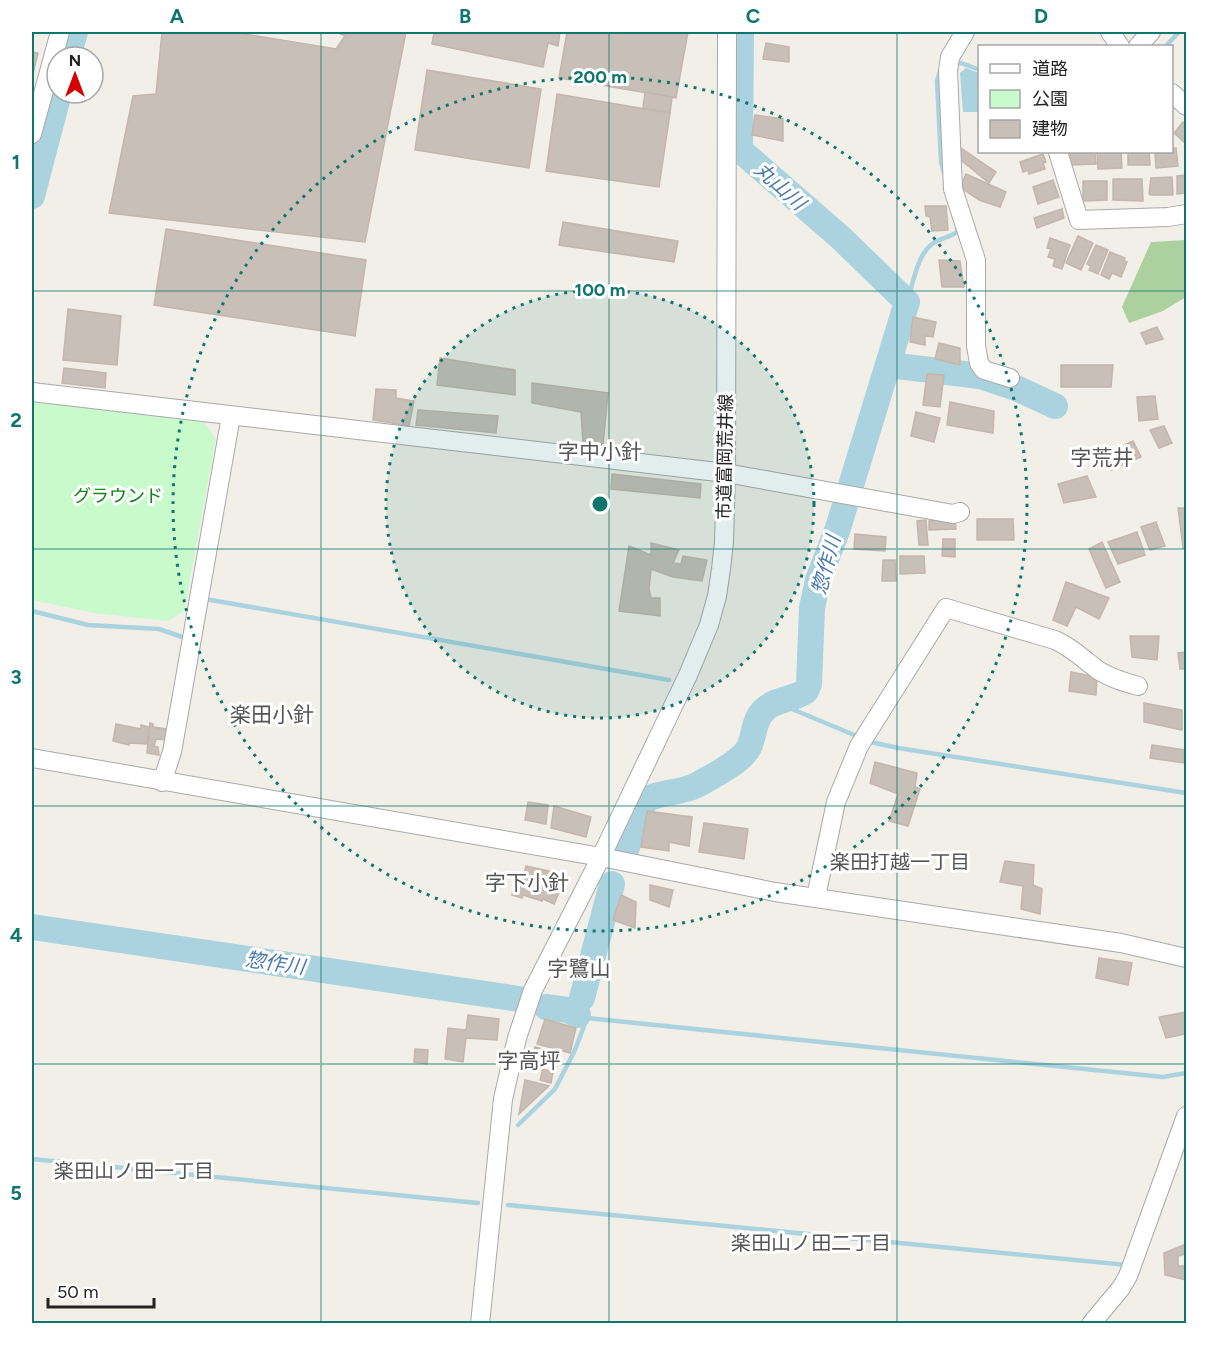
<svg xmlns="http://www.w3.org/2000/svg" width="1218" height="1355" font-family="Figtree,'Noto Sans JP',sans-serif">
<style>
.forest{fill:#add19e}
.park{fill:#c8facc}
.water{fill:#aad3df}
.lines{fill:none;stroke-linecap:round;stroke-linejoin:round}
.stream{stroke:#aad3df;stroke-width:4.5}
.river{stroke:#aad3df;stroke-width:26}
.building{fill:#c7bfb8;stroke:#c4b6ab;stroke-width:1.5}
.minor-casing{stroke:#a9a9a9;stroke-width:20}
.minor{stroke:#fff;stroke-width:18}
.grid{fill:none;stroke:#0f766e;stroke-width:1.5;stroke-opacity:0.55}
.ring{fill:none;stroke:#0f766e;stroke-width:3;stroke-dasharray:3 6}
.labels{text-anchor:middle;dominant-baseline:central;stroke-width:6;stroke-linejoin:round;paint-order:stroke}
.street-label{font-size:18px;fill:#222;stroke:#fff}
.park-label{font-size:18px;fill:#0c8416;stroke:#fff}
.water-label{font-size:20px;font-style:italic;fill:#4a7aab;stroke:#fff}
.neighbourhood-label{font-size:20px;fill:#555;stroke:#fff}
.quarter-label{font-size:21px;fill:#555;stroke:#fff}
.centre{fill:#0f766e;stroke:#fff;stroke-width:3}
.ring-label{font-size:18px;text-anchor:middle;font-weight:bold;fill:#0f766e;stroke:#fff;stroke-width:6;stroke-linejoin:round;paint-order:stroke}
.neatline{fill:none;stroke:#0f766e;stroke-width:2}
.grid-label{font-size:20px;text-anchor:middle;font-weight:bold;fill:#0f766e}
</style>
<rect width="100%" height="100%" fill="#f2efe9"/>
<polygon class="forest" points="1186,240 1186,297 1163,311 1129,323 1122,307 1151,242"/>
<polygon class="park" points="32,400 202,419 216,439 184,611 168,621 94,613 32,600"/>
<polygon class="water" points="966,68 979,73 979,112 963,112 960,73"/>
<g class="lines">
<g class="stream">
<polyline points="1166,46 1179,32"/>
<polyline points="953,64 961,63 980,70"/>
<polyline points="940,71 937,81 941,162 944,173"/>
<path d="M907,302C913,284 917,255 932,244C940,238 950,238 958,231L957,228"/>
<polyline points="205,599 669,680"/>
<polyline points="32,611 88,625 159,629 188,639"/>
<polyline points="792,709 859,737"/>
<polyline points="866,741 898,748 1186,793"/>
<polyline points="578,1015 587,1018 1163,1077 1186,1073"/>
<polyline points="518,1125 555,1089 575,1050 587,1018"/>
<polyline points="32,1159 478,1203"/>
<polyline points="508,1205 1127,1265"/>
</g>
<g class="river">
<polyline points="68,57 75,32"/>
<polyline points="32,196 59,93"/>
<polyline points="889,365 980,376 1016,388 1055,406"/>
<path d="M627,847C632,833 635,813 646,801C655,792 683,793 697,785C711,777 742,762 749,747C755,735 753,721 764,710C775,699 793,700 806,691L809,684L812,608L818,580L838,528L907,302L841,238L740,150L741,32"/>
<polyline points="32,927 519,999"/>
<polyline points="582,998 612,884"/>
<polyline points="546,1007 568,1010 578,1015"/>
</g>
</g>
<g class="building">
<polygon points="162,32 232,32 336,49 345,36 336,32 406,32 365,242 109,213 133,96 156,94"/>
<polygon points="434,32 560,32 558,46 548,43 543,67 432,44"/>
<polygon points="567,32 688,32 676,98 559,78"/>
<polygon points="766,43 789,47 789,62 763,59"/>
<polygon points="32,52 38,53 33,74 32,74"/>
<polygon points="427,70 541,89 529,168 415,150"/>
<polygon points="645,92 672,97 670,113 643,108"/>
<polygon points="557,94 670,113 659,187 546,171"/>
<polygon points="755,115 783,119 783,141 752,135"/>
<polygon points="1183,122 1186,125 1186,144 1174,133"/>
<polygon points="961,148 996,172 989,183 956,156"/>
<polygon points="1176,148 1178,166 1156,168 1155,152 1172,152 1172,149"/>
<polygon points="1078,152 1095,152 1096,164 1070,165 1070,153"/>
<polygon points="1097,152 1121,152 1122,168 1098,169"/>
<polygon points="1128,152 1149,152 1150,165 1128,165"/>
<polygon points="1043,154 1046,162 1043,163 1045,169 1029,174 1028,170 1023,172 1020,162"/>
<polygon points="966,174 1006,192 1000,207 979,200 960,187"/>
<polygon points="1186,175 1186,193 1177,194 1177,176"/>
<polygon points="1172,177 1173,195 1151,195 1149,194 1151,178"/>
<polygon points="1113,179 1142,179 1143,201 1113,200"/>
<polygon points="1053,180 1059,197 1038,204 1033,187"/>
<polygon points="1083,181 1107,181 1107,200 1083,201"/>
<polygon points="925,206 946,206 948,230 932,231 930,217 926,216"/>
<polygon points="1062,209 1064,218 1037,228 1034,218"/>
<polygon points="563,222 678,241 674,262 559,245"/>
<polygon points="166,229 366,260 355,336 154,305"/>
<polygon points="1078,236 1093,243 1081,270 1066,263"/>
<polygon points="1050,238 1070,245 1062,269 1053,266 1055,259 1048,257 1051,249 1047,248"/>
<polygon points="1096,245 1108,250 1098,274 1089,270 1091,266 1087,264"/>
<polygon points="1110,252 1125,258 1124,261 1127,262 1121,277 1112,273 1109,279 1101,275"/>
<polygon points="939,260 960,261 964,287 942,287"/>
<polygon points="68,309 121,316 117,365 63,360"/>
<polygon points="913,317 936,322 933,337 925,336 925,345 910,342"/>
<polygon points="1157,327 1163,339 1146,344 1141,333"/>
<polygon points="939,343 960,348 960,365 935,359"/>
<polygon points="440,358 515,370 515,395 437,385"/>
<polygon points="1061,365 1113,365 1111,387 1061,387"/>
<polygon points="64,368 106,373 105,388 62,383"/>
<polygon points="927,374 944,375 940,407 923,405"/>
<polygon points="532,383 608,393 603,445 583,442 581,412 532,403"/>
<polygon points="376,389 396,390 396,398 414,401 409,426 373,420"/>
<polygon points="1155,396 1158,419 1139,421 1137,397"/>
<polygon points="950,402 994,411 993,433 947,425"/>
<polygon points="418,410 498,416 496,433 416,425"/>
<polygon points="916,412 940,418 934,442 911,436"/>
<polygon points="1164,426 1172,443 1159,448 1150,430"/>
<polygon points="1133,441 1141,457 1111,470 1103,455"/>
<polygon points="612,474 701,484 700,498 611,489"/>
<polygon points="1087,476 1096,497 1064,503 1058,484"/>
<polygon points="1178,508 1186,508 1186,548 1183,548"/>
<polygon points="955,519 956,529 929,530 929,521"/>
<polygon points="977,519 1013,519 1014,540 977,540"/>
<polygon points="926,520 928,545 919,545 917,521"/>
<polygon points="1156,522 1165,546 1150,550 1141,527"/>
<polygon points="1137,532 1145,555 1118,564 1108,542"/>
<polygon points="855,534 886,537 885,551 854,549"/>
<polygon points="943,539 955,539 955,557 942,556"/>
<polygon points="1102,542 1120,582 1106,588 1089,549"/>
<polygon points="651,543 679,550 673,563 681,564 683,556 707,560 702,581 673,577 651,569 649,589 651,598 660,598 660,616 619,611 629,546 651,555"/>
<polygon points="900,556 924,556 925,573 900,574"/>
<polygon points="883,560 895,560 896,581 882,581"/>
<polygon points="1066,582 1109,598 1099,619 1076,607 1067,626 1053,620"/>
<polygon points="1130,636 1159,636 1157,660 1132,657"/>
<polygon points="1186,652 1186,669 1180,669 1178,653"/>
<polygon points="1071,672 1097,677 1096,695 1069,691"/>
<polygon points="1144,703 1182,710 1182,730 1144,722"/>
<polygon points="150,723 153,724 153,727 166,729 166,740 156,739 154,746 158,747 159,755 147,753"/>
<polygon points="116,724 141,729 141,725 149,727 147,744 129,743 129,745 113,741"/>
<polygon points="1152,745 1185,750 1184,763 1150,758"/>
<polygon points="875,762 917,773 915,787 920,789 908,826 889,821 898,794 870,783"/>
<polygon points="528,802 548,805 546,824 525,820"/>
<polygon points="554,806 591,817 586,837 551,828"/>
<polygon points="647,811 692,817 689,846 669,842 669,851 641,847"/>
<polygon points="704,823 748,829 744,859 699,852"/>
<polygon points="1005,861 1034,865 1033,885 1042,889 1040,914 1021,909 1023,886 1000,882"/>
<polygon points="526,866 563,874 559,883 562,886 554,904 543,899 542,901 523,895 522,898 512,895 516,877 523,878"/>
<polygon points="650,885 673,890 669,907 650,900"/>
<polygon points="621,895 636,902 635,928 613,920"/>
<polygon points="1099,958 1132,963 1128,985 1096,978"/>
<polygon points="1186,1012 1186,1034 1166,1038 1159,1017"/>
<polygon points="468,1015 499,1019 497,1040 466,1038 463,1062 445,1059 448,1028 466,1030"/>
<polygon points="545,1019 576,1028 570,1053 537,1044"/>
<polygon points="535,1047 554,1052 550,1065 531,1060"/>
<polygon points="415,1049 428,1050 427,1064 414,1062"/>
<polygon points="543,1069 553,1072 551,1083 540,1080"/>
<polygon points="525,1080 549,1086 519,1114"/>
<polygon points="1186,1244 1186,1254 1178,1256 1178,1266 1186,1266 1186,1280 1165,1275 1164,1253"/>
</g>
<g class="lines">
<g class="minor-casing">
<g id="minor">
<polyline points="965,32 950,57 948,71 953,189 976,260 976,346 979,363 984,370 1010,378"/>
<polyline points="1110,32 1120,46"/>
<polyline points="1138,46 1151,32"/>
<polyline points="1172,93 1186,106"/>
<polyline points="32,134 60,32"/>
<polyline points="1058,152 1079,220 1168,217 1186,214"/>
<polyline points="32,392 726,473 953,514 960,512"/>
<polyline points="32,758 601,857 775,892 1121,943 1186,958"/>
<polyline points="162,782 172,752 231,416"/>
<path d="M816,897L836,802L859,746L946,608L1055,640C1073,648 1083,659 1098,670C1110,678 1124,682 1138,686"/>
<polyline points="480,1324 503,1099 517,1038 533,990 601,857 688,675 709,625 717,596 721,569 724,542 726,473 727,32"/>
<polyline points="1091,1324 1121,1288 1128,1276 1186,1116"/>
</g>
</g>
<use href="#minor" class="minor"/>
</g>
<path class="grid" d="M321,32V1324M609,32V1324M897,32V1324M32,291H1186M32,549H1186M32,806H1186M32,1064H1186"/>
<circle cx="600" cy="504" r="214" fill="#0f766e" fill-opacity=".12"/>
<g class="ring">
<circle cx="600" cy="504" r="214"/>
<circle cx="600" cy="504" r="427"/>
</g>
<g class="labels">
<g class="street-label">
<text transform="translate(725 457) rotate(-89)">市道富岡荒井線</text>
</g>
<g class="park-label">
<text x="118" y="496">グラウンド</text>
</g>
<g class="water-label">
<text transform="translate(780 186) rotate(42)">丸山川</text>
<text transform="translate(826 565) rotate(-75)">惣作川</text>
<text transform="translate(275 963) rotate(8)">惣作川</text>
</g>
<g class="neighbourhood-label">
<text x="900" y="862">楽田打越一丁目</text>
<text x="134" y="1171">楽田山ノ田一丁目</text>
<text x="811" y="1243">楽田山ノ田二丁目</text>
</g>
<g class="quarter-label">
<text x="600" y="451">字中小針</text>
<text x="1102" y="457">字荒井</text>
<text x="272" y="714">楽田小針</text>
<text x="527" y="882">字下小針</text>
<text x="579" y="968">字鷺山</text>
<text x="529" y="1060">字高坪</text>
</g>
</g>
<circle cx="600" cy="504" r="9" class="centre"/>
<g class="ring-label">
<text x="600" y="83">200 m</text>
<text x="600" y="296">100 m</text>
</g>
<rect width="1218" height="1355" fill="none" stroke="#ffffff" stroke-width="66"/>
<rect x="978" y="45" width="195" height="108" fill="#ffffff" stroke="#a7a7a7" stroke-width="1.5"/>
<rect x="990" y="64" width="30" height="9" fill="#ffffff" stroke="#a7a7a7" stroke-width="1.5"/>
<text x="1032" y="75" font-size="18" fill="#222222">道路</text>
<rect x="990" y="90" width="30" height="18" fill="#c8facc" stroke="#a7a7a7" stroke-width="1.5"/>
<text x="1032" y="105" font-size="18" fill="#222222">公園</text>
<rect x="990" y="120" width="30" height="18" fill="#c7bfb8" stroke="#a7a7a7" stroke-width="1.5"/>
<text x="1032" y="135" font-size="18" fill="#222222">建物</text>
<g transform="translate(75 75)"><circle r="28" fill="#ffffff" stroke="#a7a7a7" stroke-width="1.5"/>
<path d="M0-4.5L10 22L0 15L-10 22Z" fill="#d40000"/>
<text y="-9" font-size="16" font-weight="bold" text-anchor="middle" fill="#222222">N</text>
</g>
<path d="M48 1298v9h106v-9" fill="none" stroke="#222222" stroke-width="3"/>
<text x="57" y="1298" font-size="18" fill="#222222" stroke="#ffffff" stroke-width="4.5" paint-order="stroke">50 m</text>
<rect x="33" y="33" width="1152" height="1289" class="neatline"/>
<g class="grid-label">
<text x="177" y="23">A</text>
<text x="465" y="23">B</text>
<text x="753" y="23">C</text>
<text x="1041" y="23">D</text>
<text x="16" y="169">1</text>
<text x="16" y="427">2</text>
<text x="16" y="684">3</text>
<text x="16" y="942">4</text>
<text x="16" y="1200">5</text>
</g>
</svg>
